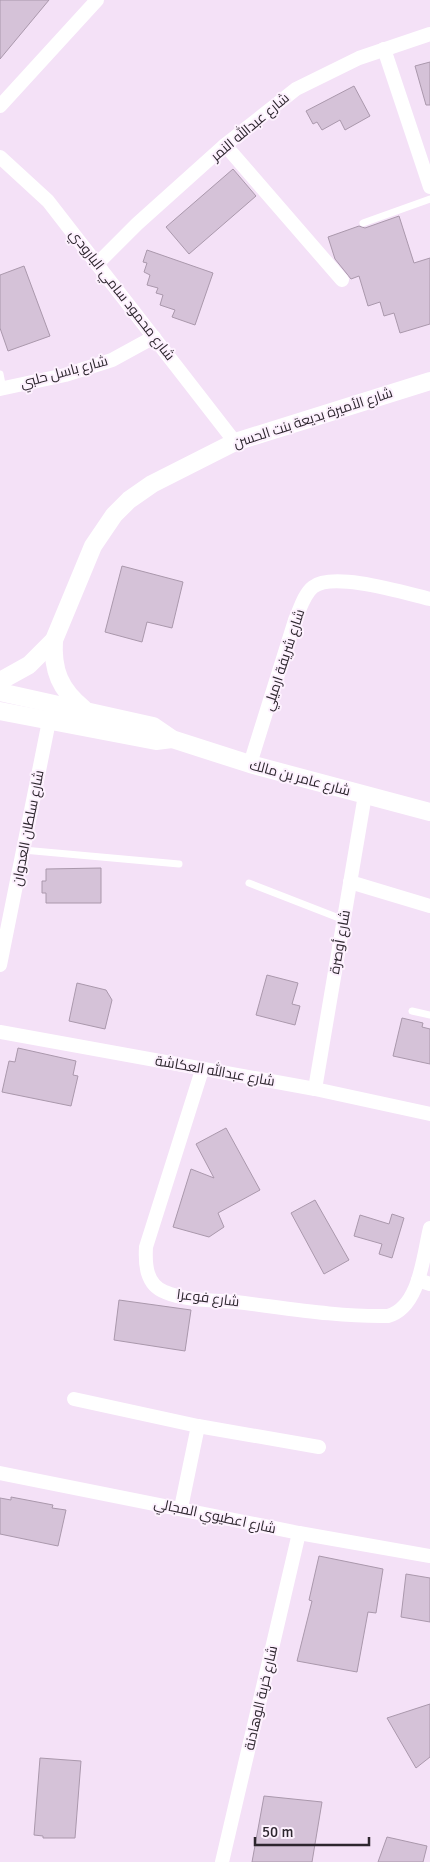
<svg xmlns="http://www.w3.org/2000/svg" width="430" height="1862" font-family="Signika,Cairo,sans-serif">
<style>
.building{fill:#d5c2d8;stroke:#aa98ac}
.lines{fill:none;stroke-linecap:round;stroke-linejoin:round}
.service{stroke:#fff;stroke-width:7}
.minor{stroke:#fff;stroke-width:14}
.tertiary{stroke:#fff;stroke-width:18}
.labels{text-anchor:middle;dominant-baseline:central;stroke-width:4;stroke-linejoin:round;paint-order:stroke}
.street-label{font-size:14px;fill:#2d262e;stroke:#fdf1fe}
</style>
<rect width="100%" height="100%" fill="#f4e1f7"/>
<g class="building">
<polygon points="0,0 49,0 0,59"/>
<polygon points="430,62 430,105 426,105 415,66"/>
<polygon points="354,86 370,116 345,130 340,120 322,130 317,122 313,124 306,111"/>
<polygon points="233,169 256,196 189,254 166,227"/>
<polygon points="399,216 414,263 430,258 430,324 400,333 394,313 384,316 380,302 368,306 359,276 351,279 335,259 328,237 359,226 365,228"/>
<polygon points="147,250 213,273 195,325 172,317 175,310 160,305 163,295 156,293 158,288 147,285 150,275 144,272 147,263 143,262"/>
<polygon points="24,266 50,336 8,351 0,328 0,275"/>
<polygon points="122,566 183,582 172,628 147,622 142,642 105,632"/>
<polygon points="101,868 101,903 46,903 46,893 42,893 42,881 46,881 46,869"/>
<polygon points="267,975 298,983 292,1004 300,1006 295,1025 256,1015"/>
<polygon points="77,983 106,990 112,1000 105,1029 69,1021"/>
<polygon points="402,1018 423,1023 422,1027 430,1029 430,1064 393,1056"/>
<polygon points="18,1048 76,1061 73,1075 78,1076 71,1106 2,1092 9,1061 15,1062"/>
<polygon points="226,1128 260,1190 218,1213 224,1227 209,1237 173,1227 191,1169 214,1178 196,1144"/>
<polygon points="315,1200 349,1260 324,1274 291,1213"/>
<polygon points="392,1214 404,1218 392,1258 379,1254 382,1244 354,1236 360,1215 389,1224"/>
<polygon points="119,1300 191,1310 185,1351 114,1340"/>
<polygon points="11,1497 53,1505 52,1508 66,1510 58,1546 0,1534 0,1498 11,1500"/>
<polygon points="319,1556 383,1569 376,1613 368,1612 357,1672 297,1661 312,1601 309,1600"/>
<polygon points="406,1574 430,1578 430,1622 401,1617"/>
<polygon points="430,1704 430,1757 416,1768 387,1718"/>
<polygon points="40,1758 81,1761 75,1838 43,1838 43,1836 34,1835"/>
<polygon points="264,1796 322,1802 312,1862 252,1862"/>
<polygon points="387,1837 427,1846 423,1862 378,1862"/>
</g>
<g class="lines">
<g class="service">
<polyline points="363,223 430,199"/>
<polyline points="0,374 3,389"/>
<polyline points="23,850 179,864"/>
<polyline points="249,883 344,920"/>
<polyline points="412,1011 430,1015"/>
</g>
<g class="minor">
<polyline points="384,49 430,187"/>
<polyline points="0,106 97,0"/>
<polyline points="225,145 342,280"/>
<polyline points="0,157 48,201 235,442"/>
<polyline points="97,264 137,224 225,145 296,89 359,58 430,34"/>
<polyline points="0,389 65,375 112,360 154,337"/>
<path d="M250,764L295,620C300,609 304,594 313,587C333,571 405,593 430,599"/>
<polyline points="350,882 430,906"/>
<polyline points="0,965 49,721"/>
<polyline points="0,1032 315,1089 430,1114"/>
<path d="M202,1070L146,1247C145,1264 146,1285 165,1292C186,1301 214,1300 236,1302C286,1308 338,1317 388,1316C420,1307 423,1256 430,1228"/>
<polyline points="315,1089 365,795"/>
<polyline points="418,1280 430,1284"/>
<polyline points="74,1399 198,1426"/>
<polyline points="0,1473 299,1533 430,1556"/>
<polyline points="181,1508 198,1426 319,1447"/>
<polyline points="222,1862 299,1533"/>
</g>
<g class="tertiary">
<path d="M54,640C52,670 60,690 84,709"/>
<polyline points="0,681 29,665 54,640 93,546 114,515 129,500 152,484 235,442 430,381"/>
<polyline points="0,692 153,726 172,739 250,764 430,812"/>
<polyline points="0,711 156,741 172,739"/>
</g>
</g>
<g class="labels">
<g class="street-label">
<text transform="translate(250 127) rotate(-40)">شارع عبدالله النمر</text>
<text transform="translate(122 295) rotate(52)">شارع محمود سامي البارودي</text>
<text transform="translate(64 372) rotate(-15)">شارع باسل حلبي</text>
<text transform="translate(313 418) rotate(-18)">شارع الأميرة بديعة بنت الحسن</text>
<text transform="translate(284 660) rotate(-72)">شارع شريفة ارميلي</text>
<text transform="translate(300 778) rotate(15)">شارع عامر بن مالك</text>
<text transform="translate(28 828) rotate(-79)">شارع سلطان العدوان</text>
<text transform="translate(340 942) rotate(-80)">شارع أوصرة</text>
<text transform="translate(215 1071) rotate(10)">شارع عبدالله العكاشة</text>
<text transform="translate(208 1298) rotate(7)">شارع فوعرا</text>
<text transform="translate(215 1516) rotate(12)">شارع اعطيوي المجالي</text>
<text transform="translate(261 1698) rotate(-77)">شارع خربة الوهادنة</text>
</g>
</g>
<path d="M255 1837v8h114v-8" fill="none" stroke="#2d262e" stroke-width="2.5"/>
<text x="262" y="1837" font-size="15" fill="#2d262e" stroke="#fdf1fe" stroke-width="4" paint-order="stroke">50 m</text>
</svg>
